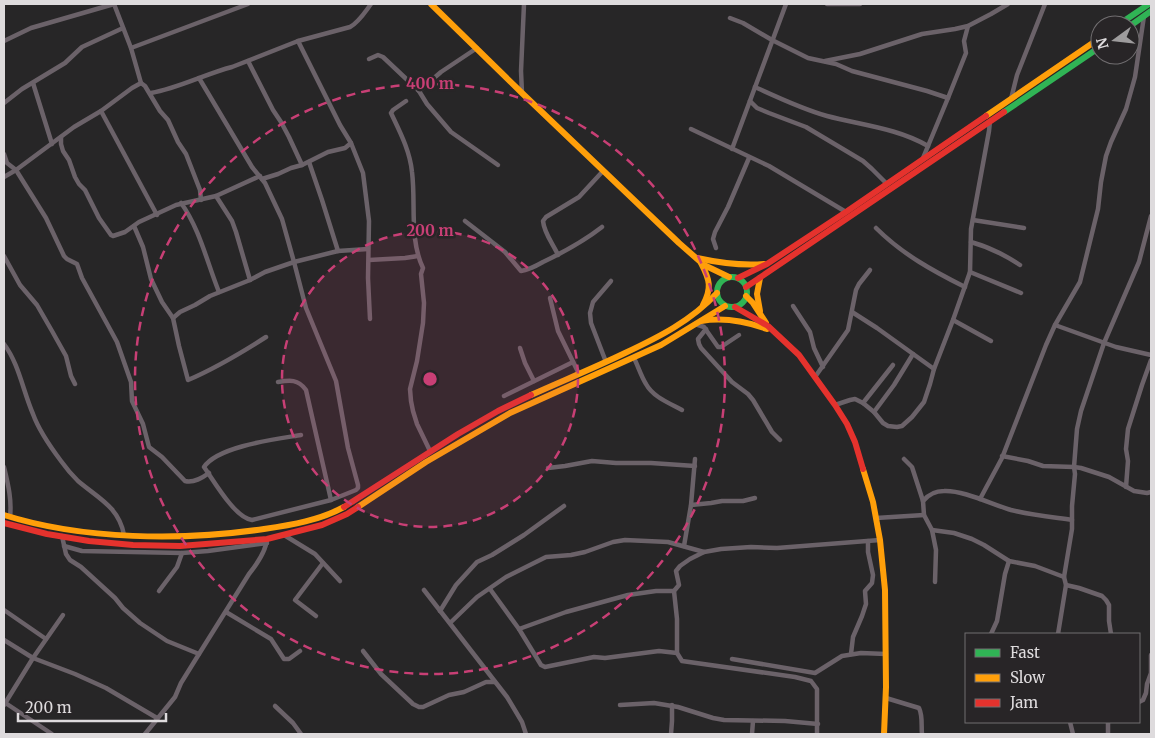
<svg xmlns="http://www.w3.org/2000/svg" width="1155" height="738" font-family="Merriweather,serif">
<style>
.lines{fill:none;stroke-linecap:round;stroke-linejoin:round}
.street{stroke:#6b6269;stroke-width:4.5}
.fast{stroke:#30b455;stroke-width:6}
.slow{stroke:#ff9f0a;stroke-width:6}
.jam{stroke:#e5322d;stroke-width:6}
.ring{fill:none;stroke:#c83f75;stroke-width:2.5;stroke-dasharray:9 6}
.centre{fill:#c83f75;stroke:#282527;stroke-width:2.5}
.ring-label{font-size:15px;text-anchor:middle;font-weight:bold;fill:#c83f75;stroke:#282527;stroke-width:5;stroke-linejoin:round;paint-order:stroke}
</style>
<rect width="100%" height="100%" fill="#272627"/>
<g class="lines">
<g class="street">
<polyline points="114,4 131,48 141,83 145,86 160,111 168,120 178,142 186,154 200,190 201,200"/>
<polyline points="827,4 860,4"/>
<polyline points="730,18 743,23 772,40 808,58 836,64 852,71 927,91 948,98 923,158"/>
<polyline points="4,41 31,28 114,4"/>
<polyline points="298,41 340,125 351,143 363,173 369,221 368,278 370,319"/>
<polyline points="131,48 248,4"/>
<polyline points="369,59 378,55 383,57 419,91 427,104 451,132 498,165"/>
<polyline points="248,61 273,110 281,122 289,137 302,165"/>
<polyline points="825,61 860,54 922,34 955,29 968,26 991,14 1008,4"/>
<path d="M199,78L252,167L265,183L282,219L294,262L306,308L336,381L348,448L358,485V488L356,490L331,500L306,390C298,379 290,380 278,382"/>
<polyline points="33,83 52,144"/>
<path d="M755,87C779,98 802,109 827,116C861,125 897,128 928,146"/>
<polyline points="419,91 441,72 477,48"/>
<path d="M151,93C179,88 205,74 232,67L298,41L350,27C359,22 365,12 371,4"/>
<polyline points="522,93 521,71 524,4"/>
<polyline points="948,98 966,53 964,41 968,26"/>
<polyline points="1011,99 1017,75 1045,4"/>
<path d="M406,101L393,110L391,113C400,132 410,151 412,172C416,203 409,239 423,268L421,274L424,303L423,323L417,361L410,389L411,401L413,411L417,424L430,451"/>
<polyline points="750,101 757,108 769,113 806,127 863,161 872,169 887,184"/>
<polyline points="4,103 22,89 65,63 82,47 123,28"/>
<polyline points="101,111 157,215"/>
<polyline points="691,129 769,166 846,212"/>
<polyline points="61,137 61,144 63,151 69,160 75,177 79,184 85,190 99,218 111,235 113,236 125,232 139,222 176,205 216,196 260,176"/>
<polyline points="732,149 786,4"/>
<path d="M4,154L7,163L16,170L46,218L64,256L67,259L77,264L82,278L117,342L131,382L132,401L143,424L149,447L162,457L185,481C194,483 202,478 209,473"/>
<polyline points="309,162 322,200 338,251"/>
<polyline points="4,177 16,170 74,127 101,111 132,88 141,83"/>
<polyline points="262,179 278,174 291,168 302,165 328,152 345,148 351,143"/>
<polyline points="216,196 232,221 236,232 250,280"/>
<path d="M181,203C199,227 208,265 219,292"/>
<polyline points="973,220 1024,228"/>
<path d="M465,221L505,252L521,271C529,270 536,266 543,262C564,252 584,241 602,227"/>
<path d="M134,226L143,247L151,279L162,302L173,318L179,346L188,380C216,368 241,353 266,337"/>
<path d="M876,228C902,254 933,271 965,287"/>
<path d="M971,242C989,247 1005,255 1020,265"/>
<polyline points="716,248 713,239 715,232 728,207 749,158"/>
<path d="M558,255C553,244 544,233 543,221L546,217L579,197L603,171"/>
<polyline points="4,256 20,285 37,305 52,331 66,356 71,376 75,384"/>
<polyline points="369,260 405,258 418,256"/>
<polyline points="970,272 1021,293"/>
<polyline points="550,298 558,331 579,374"/>
<polyline points="793,306 810,332 814,348 823,367"/>
<polyline points="852,312 877,328 934,369"/>
<polyline points="173,318 180,312 195,305 210,296 250,280 265,272 294,262 338,251 368,249"/>
<polyline points="953,320 991,341"/>
<polyline points="695,324 704,327 718,347 721,347 739,335"/>
<polyline points="1055,325 1116,347 1151,355"/>
<polyline points="706,329 698,339 699,344 701,348 732,382 748,394 753,400 772,432 780,440"/>
<path d="M4,344C19,364 23,391 33,414C38,428 52,449 61,461C66,468 72,475 78,481C98,498 119,507 124,535"/>
<polyline points="520,348 525,363 534,381"/>
<path d="M634,358C638,366 641,376 646,384C653,397 669,403 682,410"/>
<polyline points="606,362 591,323 590,313 593,302 611,281"/>
<polyline points="815,377 848,330 856,290 859,284 870,270"/>
<polyline points="504,396 573,362"/>
<polyline points="863,403 893,365"/>
<polyline points="835,405 850,400 855,399 863,403 874,412 883,423 888,426 897,427 902,426 912,417 924,402 930,384 934,369 953,320 970,272 971,229 989,131 990,121"/>
<polyline points="874,412 894,385 913,354"/>
<path d="M301,435C277,439 218,446 204,467C214,481 235,518 252,520L331,500"/>
<polyline points="1002,456 1028,461 1043,466 1074,467 1081,468 1109,477 1134,491 1147,493 1151,492"/>
<polyline points="904,459 912,467 923,501 924,515 932,530 936,550 935,582"/>
<path d="M4,467C8,484 12,500 10,517"/>
<polyline points="548,468 565,466 592,461 616,463 651,463 695,466"/>
<polyline points="1126,487 1128,461 1126,449 1128,429 1142,385 1151,360"/>
<polyline points="980,499 1002,458 1046,345 1055,325 1080,282 1098,209 1101,182 1106,156 1111,142 1126,109 1135,77 1144,16"/>
<path d="M923,501C928,495 936,491 944,491C963,490 991,504 1011,510C1031,515 1051,517 1072,520"/>
<polyline points="691,505 711,503 722,501 743,501 755,498"/>
<polyline points="876,518 924,515"/>
<polyline points="932,530 954,533 972,539 984,545 1009,561 1035,566 1064,577"/>
<polyline points="284,535 315,554 340,581"/>
<polyline points="62,536 66,554 70,560 81,567 115,598 123,608 140,623 167,641 199,654"/>
<polyline points="64,546 82,551 182,553 208,551 267,543"/>
<polyline points="684,546 691,505 695,459"/>
<polyline points="1066,585 1079,588 1102,596 1106,600 1109,605 1109,621 1111,634"/>
<polyline points="490,589 519,629 541,665 545,667 594,657 605,658 659,651 677,653"/>
<polyline points="424,590 507,697 522,722 526,734"/>
<polyline points="159,591 177,567 182,553"/>
<polyline points="4,610 46,639"/>
<polyline points="440,611 456,585 477,562 492,555 524,535 564,506"/>
<polyline points="226,612 271,639 284,659 289,659 300,651"/>
<polyline points="316,616 295,600 323,563"/>
<polyline points="450,623 477,597 506,577 546,557 571,555 585,552 613,542 625,540 668,542 704,552"/>
<polyline points="519,629 566,612 628,595 656,591 674,591"/>
<polyline points="991,634 997,621 1005,574 1009,561"/>
<polyline points="1058,634 1066,585 1064,577 1072,529 1072,506 1075,474 1074,467 1077,429 1081,411 1104,343 1139,262 1151,216"/>
<polyline points="4,640 33,658 75,674 106,688 157,718"/>
<polyline points="363,651 381,674 413,704 419,707 423,707 449,695 464,692 486,682 495,682"/>
<polyline points="851,654 853,637 862,616 866,604 865,591 872,583 873,575 868,552 868,541"/>
<polyline points="732,659 815,673 842,656 861,653 886,654"/>
<path d="M886,698L919,708C923,716 921,726 922,734"/>
<polyline points="4,702 52,734"/>
<polyline points="1139,702 1143,700 1146,693 1147,684 1151,673 1151,655"/>
<polyline points="4,705 33,658 63,615"/>
<polyline points="620,705 654,703 678,707 713,718 724,720 785,721 818,724"/>
<polyline points="275,706 293,723 301,734"/>
<polyline points="1070,722 1073,734"/>
<path d="M145,734L175,697L181,683L199,654L249,574C257,564 266,551 267,539"/>
<polyline points="671,734 672,721 672,705"/>
<polyline points="752,734 753,721"/>
<polyline points="817,734 817,689 811,681 795,677 682,661 677,653 677,619 674,591 679,585 676,571 680,566 690,559 704,552 721,549 751,547 777,548 880,540"/>
<polyline points="1108,734 1108,722"/>
</g>
<g class="fast">
<polyline points="1118,25 1149,4"/>
<polyline points="1130,26 1151,11"/>
<polyline points="1004,112 1100,47"/>
<circle cx="732" cy="292" r="15"/>
</g>
<g class="slow">
<polyline points="431,4 523,94 679,243 704,265 729,277"/>
<polyline points="986,116 1100,38"/>
<path d="M697,258C720,263 741,266 764,264"/>
<path d="M701,263C710,280 712,288 703,305"/>
<polyline points="760,278 757,294 760,311"/>
<polyline points="746,296 753,303 766,323"/>
<path d="M701,321C724,317 745,321 767,329"/>
<path d="M531,395C562,381 594,368 625,353C659,337 691,321 717,293"/>
<polyline points="863,469 873,502 880,540 885,590 886,687 884,734"/>
<polyline points="358,507 426,462 510,413 661,345 725,306"/>
<path d="M4,515C83,540 182,541 264,529C292,525 320,520 344,507"/>
</g>
<g class="jam">
<polyline points="738,278 767,264 846,212 986,116"/>
<polyline points="746,287 1004,112"/>
<polyline points="735,307 768,326 799,355 835,405 847,424 855,442 863,469"/>
<polyline points="344,507 458,434 498,411 531,395"/>
<polyline points="4,523 47,534 89,541 133,545 180,546 267,539 322,525 347,514 358,507"/>
</g>
</g>
<circle cx="430" cy="379" r="148" fill="#c83f75" fill-opacity=".12"/>
<g class="ring">
<circle cx="430" cy="379" r="148"/>
<circle cx="430" cy="379" r="295"/>
</g>
<circle cx="430" cy="379" r="8" class="centre"/>
<g class="ring-label">
<text x="430" y="89">400 m</text>
<text x="430" y="236">200 m</text>
</g>
<rect width="1155" height="738" fill="none" stroke="#dedbdd" stroke-width="10"/>
<rect x="965" y="633" width="175" height="90" fill="#282527" stroke="#716e70"/>
<rect x="975" y="649" width="25" height="8" fill="#30b455" stroke="#716e70"/>
<text x="1010" y="658" font-size="15" fill="#dedbdd">Fast</text>
<rect x="975" y="674" width="25" height="8" fill="#ff9f0a" stroke="#716e70"/>
<text x="1010" y="683" font-size="15" fill="#dedbdd">Slow</text>
<rect x="975" y="699" width="25" height="8" fill="#e5322d" stroke="#716e70"/>
<text x="1010" y="708" font-size="15" fill="#dedbdd">Jam</text>
<g transform="translate(1115 40) rotate(255)"><circle r="24" fill="#282527" stroke="#716e70"/>
<path d="M0-4L9 19L0 12L-9 19Z" fill="#9e9c9d"/>
<text y="-8" font-size="14" font-weight="bold" text-anchor="middle" fill="#dedbdd">N</text>
</g>
<path d="M18 713v8h148v-8" fill="none" stroke="#dedbdd" stroke-width="2.5"/>
<text x="25" y="713" font-size="15" fill="#dedbdd" stroke="#282527" stroke-width="4" paint-order="stroke">200 m</text>
</svg>
